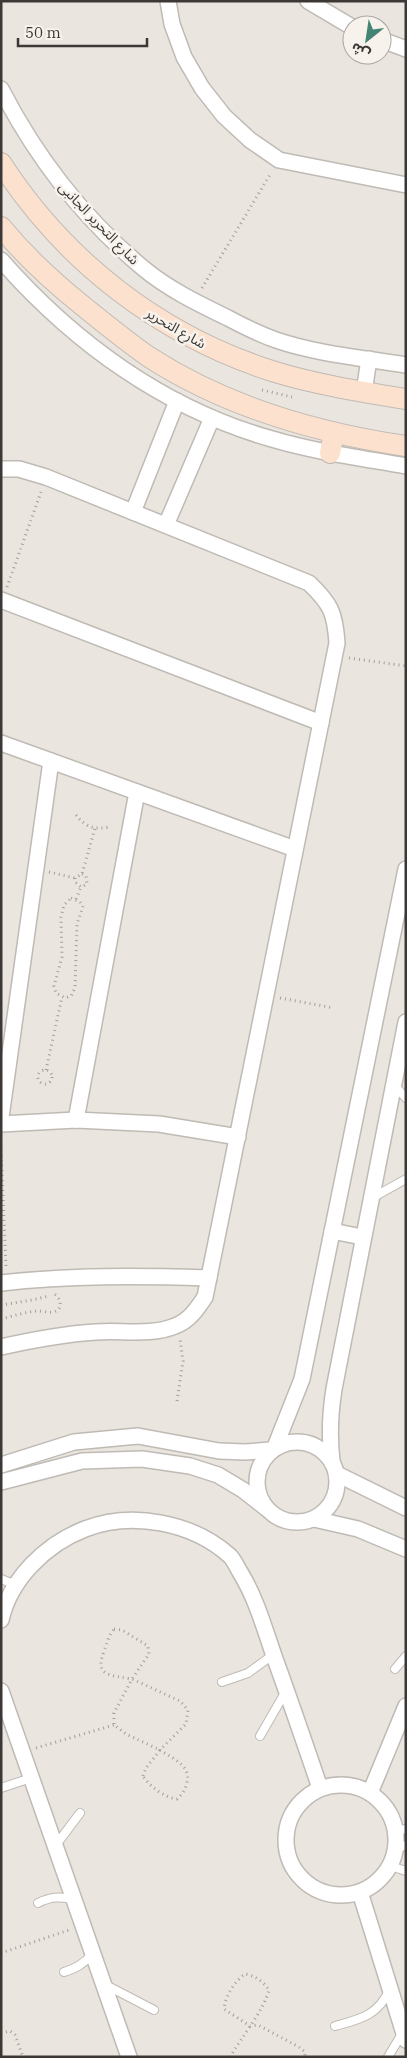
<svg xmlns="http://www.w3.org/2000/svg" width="407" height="2058" font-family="'IBM Plex Serif','Noto Sans Arabic',serif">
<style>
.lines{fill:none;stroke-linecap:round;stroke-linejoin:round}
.lane-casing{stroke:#bfbab4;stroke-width:10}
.street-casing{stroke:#bfbab4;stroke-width:18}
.secondary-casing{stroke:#bfbab4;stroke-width:22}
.path{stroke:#a39e9a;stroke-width:3;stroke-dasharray:1 4;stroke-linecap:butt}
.lane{stroke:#fff;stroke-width:8}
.street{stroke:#fff;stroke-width:15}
.secondary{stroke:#fce2ce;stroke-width:20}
.labels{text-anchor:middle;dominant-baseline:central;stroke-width:5;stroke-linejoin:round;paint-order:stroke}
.street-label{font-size:14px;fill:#3b3836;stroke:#f8f2ec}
</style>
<rect width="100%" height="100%" fill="#ebe5df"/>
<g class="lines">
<g class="lane-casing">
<g id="lane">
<polyline points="394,1085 406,1098"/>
<polyline points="372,1198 406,1179"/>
<polyline points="1,1579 16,1585"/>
<polyline points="395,1669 406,1656"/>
<polyline points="222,1682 248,1673 274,1654"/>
<polyline points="260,1736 286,1691"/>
<polyline points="1,1788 31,1778"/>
<polyline points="395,1831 406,1829"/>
<polyline points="56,1845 80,1813"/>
<polyline points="396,1849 406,1845"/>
<polyline points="390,1866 406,1871"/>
<path d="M38,1903C50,1897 59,1896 73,1899"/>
<path d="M64,1972C76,1968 84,1964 92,1954"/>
<polyline points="104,1984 154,2010"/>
<path d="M335,2026C360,2019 377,2016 389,1991"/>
<polyline points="388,2057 403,2032"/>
</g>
</g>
<g class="street-casing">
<g id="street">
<polyline points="168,1 172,24 184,57 202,88 224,116 250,140 279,160 406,185"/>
<polyline points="308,1 352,27"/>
<polyline points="382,40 406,49"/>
<path d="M1,89C37,159 83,218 143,268C168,289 199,304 228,318C243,326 259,334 276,340C317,354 363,358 406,365"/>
<path d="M1,260C74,343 165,409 272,439C316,452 361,458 406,466"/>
<polyline points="364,392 369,359"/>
<path d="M1,469H19L46,477L309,583C331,604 335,613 337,643L205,1297C197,1309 189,1321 175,1326C151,1336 122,1330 96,1332C64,1334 32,1340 1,1347"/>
<polyline points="133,512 177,401"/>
<polyline points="166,525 212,418"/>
<polyline points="1,600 321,723"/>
<polyline points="1,743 295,849"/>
<polyline points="1,1117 51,761"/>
<polyline points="76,1120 137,792"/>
<polyline points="1,1124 76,1120 159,1124 238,1137"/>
<polyline points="332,1231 362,1237"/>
<path d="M1,1283C70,1275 140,1276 209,1278"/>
<circle cx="297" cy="1482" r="40"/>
<polyline points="275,1447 302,1379 406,869"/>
<path d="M332,1461C329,1436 330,1414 334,1389L406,1022"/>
<polyline points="1,1465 74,1442 138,1436 219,1451 245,1452 271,1450"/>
<polyline points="337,1474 406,1508"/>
<polyline points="1,1482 82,1461 142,1459 190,1466 218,1475 243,1490 266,1508"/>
<polyline points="314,1519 358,1529 406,1549"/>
<path d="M1,1620C10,1579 46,1544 85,1529C132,1511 192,1522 230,1556C234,1560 237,1567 240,1572C256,1598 264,1627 274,1656C290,1700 305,1744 320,1788"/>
<polyline points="1,1691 129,2057"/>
<circle cx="341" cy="1840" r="55"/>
<polyline points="370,1793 406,1706"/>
<polyline points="360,1892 406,2040"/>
</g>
</g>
<g class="secondary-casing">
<g id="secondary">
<path d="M1,163C65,262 160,335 272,371C313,384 363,392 406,399"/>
<path d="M1,227C25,256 53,282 83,306C104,323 126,341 149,357C225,406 317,433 406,446"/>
<polyline points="330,453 334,433"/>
</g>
</g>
<g class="path">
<polyline points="202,288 271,173"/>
<polyline points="262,390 292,397"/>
<polyline points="7,587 41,492"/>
<polyline points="349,658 406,666"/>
<path d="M76,815C85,827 95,830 109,827"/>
<polyline points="49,872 75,878"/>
<polyline points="82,874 86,876 87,884 81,887 75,882 75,878 82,874 95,828"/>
<polygon points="71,898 80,902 83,906 77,924 75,988 71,996 65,998 56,993 54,986 62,957 61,917 64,905"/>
<polyline points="76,899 81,887"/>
<polyline points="280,998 334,1008"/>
<polyline points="46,1070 62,997"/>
<circle cx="45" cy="1077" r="7"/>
<polyline points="1,1150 6,1267"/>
<polyline points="1,1305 32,1300 49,1296"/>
<path d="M1,1319C13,1316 25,1312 37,1311C42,1311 48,1313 53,1312C64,1310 61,1298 54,1294"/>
<polyline points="177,1401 183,1361 180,1339"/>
<path d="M114,1629L122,1630L148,1646L149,1654L132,1679C111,1675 94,1677 104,1651C107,1643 109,1635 114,1629Z"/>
<polyline points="36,1748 114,1725"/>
<path d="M143,1776L146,1768L160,1750L126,1734L114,1725V1713L132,1679L180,1701L188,1710L186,1724L160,1750C175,1760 193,1766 186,1786C184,1792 182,1794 177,1799C165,1798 149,1786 143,1776"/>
<polyline points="1,1953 69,1930"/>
<polyline points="1,2033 10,2031 15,2035 23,2057"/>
<path d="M230,2057C241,2038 264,2010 269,1990C263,1981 255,1976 245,1974C235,1981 225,1996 224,2009L250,2026L258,2025L299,2047L305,2052V2057"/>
</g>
<use href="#lane" class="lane"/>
<use href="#street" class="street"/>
<use href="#secondary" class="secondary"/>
</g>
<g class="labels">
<g class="street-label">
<text transform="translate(99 223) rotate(46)">شارع التحرير الجانبى</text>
<text transform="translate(176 328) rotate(30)">شارع التحرير</text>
</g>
</g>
<rect width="407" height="2058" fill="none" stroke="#3b3836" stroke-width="5"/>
<g transform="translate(367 40) rotate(210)"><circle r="24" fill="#f8f2ec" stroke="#aca8a3"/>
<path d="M0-4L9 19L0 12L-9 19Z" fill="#438475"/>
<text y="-8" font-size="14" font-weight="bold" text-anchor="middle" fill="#3b3836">ش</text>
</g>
<path d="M18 38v8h129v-8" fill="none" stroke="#3b3836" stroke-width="2.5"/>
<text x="25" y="38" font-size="15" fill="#3b3836" stroke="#f8f2ec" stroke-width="4" paint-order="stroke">50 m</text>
</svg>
